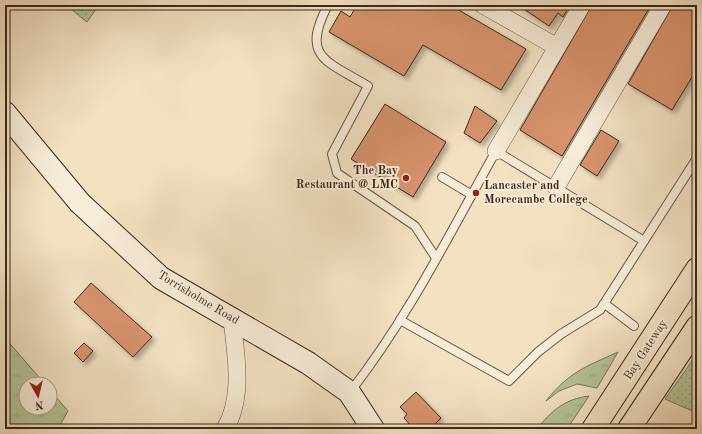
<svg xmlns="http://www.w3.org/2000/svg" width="702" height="434" font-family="'Old Standard TT',serif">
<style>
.grass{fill:url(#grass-tufts);stroke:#787658}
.park{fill:url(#park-dots);stroke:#787658}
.building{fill:#d7936d;stroke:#3a2719;filter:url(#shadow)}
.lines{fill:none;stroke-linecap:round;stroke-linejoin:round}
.lane-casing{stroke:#685643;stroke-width:10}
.street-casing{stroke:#685643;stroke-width:18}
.secondary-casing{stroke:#3a2719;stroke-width:24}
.highway-casing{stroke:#3a2719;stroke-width:24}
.lane{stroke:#f7ecd7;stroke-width:8}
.street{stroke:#f7ecd7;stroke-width:17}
.secondary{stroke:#f7ecd7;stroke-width:22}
.highway{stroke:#f3e2c2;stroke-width:22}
.poi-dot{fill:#8f2418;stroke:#f7ecd7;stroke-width:1.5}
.labels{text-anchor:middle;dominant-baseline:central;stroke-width:4;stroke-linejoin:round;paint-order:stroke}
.poi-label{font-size:12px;font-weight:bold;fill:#3a2719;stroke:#f7ecd7;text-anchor:end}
.street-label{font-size:12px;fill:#3a2719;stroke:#f7ecd7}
</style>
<defs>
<pattern id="grass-tufts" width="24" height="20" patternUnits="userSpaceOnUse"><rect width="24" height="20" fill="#b5c498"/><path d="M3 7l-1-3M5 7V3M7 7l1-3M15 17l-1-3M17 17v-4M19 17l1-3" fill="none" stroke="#9ca882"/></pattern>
<pattern id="park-dots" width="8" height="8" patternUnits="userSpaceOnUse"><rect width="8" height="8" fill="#b5c498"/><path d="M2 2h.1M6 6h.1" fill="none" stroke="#9ca882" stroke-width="1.8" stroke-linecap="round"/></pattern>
<filter id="shadow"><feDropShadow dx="3.5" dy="3.5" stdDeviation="2" flood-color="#0004"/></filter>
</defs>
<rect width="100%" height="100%" fill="#f3e2c2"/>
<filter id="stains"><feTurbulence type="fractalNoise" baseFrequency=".005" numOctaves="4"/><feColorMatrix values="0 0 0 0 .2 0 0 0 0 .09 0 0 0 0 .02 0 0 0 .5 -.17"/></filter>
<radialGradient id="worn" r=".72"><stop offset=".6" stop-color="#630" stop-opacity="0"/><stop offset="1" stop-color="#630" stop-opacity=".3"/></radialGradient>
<g class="grass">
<polygon points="5,338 45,384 26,384 26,408 50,408 50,390 68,411 58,429 5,429"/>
<path d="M618,352L597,388L577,384L559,391L546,401C569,372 585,367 618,352Z"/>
<path d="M589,396L567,429H537C552,410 565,399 589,396Z"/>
</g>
<g class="park">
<polygon points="66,5 99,5 87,22"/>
<polygon points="697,354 697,413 665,399"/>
</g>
<g class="building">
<polygon points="357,5 450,5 526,49 501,90 423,45 404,76 329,32 341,11 350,17"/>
<polygon points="518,5 570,5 563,17 558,13 549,26"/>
<polygon points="592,5 651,5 562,156 520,130"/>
<polygon points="673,5 697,5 697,69 672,110 628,84"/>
<polygon points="385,104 446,142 413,197 351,159"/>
<polygon points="475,106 497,121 480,143 464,133"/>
<polygon points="601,130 619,141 597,176 580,165"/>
<polygon points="91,283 152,337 133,357 74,302"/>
<polygon points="84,343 93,351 83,362 74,353"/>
<polygon points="416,392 441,418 430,429 414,429 404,418 407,414 400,407"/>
</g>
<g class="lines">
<g class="lane-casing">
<g id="lane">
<path d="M328,5C300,58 327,61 368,86L332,154L337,173L415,226L436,258"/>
<polyline points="442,177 472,195"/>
<polyline points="605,304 634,326"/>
<polyline points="400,320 509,381 538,352 561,334 600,310 697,158"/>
<polyline points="697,366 697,367"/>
<path d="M350,392C408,318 450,233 496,151L644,241"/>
</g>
</g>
<g class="street-casing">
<g id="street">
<polyline points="483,5 557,47"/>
<polyline points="496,151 582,5"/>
<polyline points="556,187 663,5"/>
<path d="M225,429C244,397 236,355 232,320"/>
</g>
</g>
<g class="secondary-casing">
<polyline id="secondary" points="5,113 80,203 161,278 308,363 349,392 373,429"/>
</g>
<g class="highway-casing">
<g id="highway">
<polyline points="593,429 697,269"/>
<polyline points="629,429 697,327"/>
</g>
</g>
<use href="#lane" class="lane"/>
<use href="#street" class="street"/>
<use href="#secondary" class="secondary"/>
<use href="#highway" class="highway"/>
</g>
<g class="poi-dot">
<circle cx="406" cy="178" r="4"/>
<circle cx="476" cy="193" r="4"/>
</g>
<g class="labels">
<g class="poi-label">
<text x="398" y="171">The Bay<tspan x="398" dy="14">Restaurant @ LMC</tspan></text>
<text x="484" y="186" text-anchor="start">Lancaster and<tspan x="484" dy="14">Morecambe College</tspan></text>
</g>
<g class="street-label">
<text transform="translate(198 298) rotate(31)">Torrisholme Road</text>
<text transform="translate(646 350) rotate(-57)">Bay Gateway</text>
</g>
</g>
<rect width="702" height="434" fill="none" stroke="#f3e2c2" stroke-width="20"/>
<rect x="6" y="6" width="690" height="422" fill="none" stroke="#3a2719" stroke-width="2"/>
<rect x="10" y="10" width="682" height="414" fill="none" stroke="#3a2719"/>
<g transform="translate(38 396) rotate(172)"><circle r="19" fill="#f7ecd7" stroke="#ab9d8b"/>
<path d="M0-3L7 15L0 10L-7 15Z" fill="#8f2418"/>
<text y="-6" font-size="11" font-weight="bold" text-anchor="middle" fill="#3a2719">N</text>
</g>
<rect width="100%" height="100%" filter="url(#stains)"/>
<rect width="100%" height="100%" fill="url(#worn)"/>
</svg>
